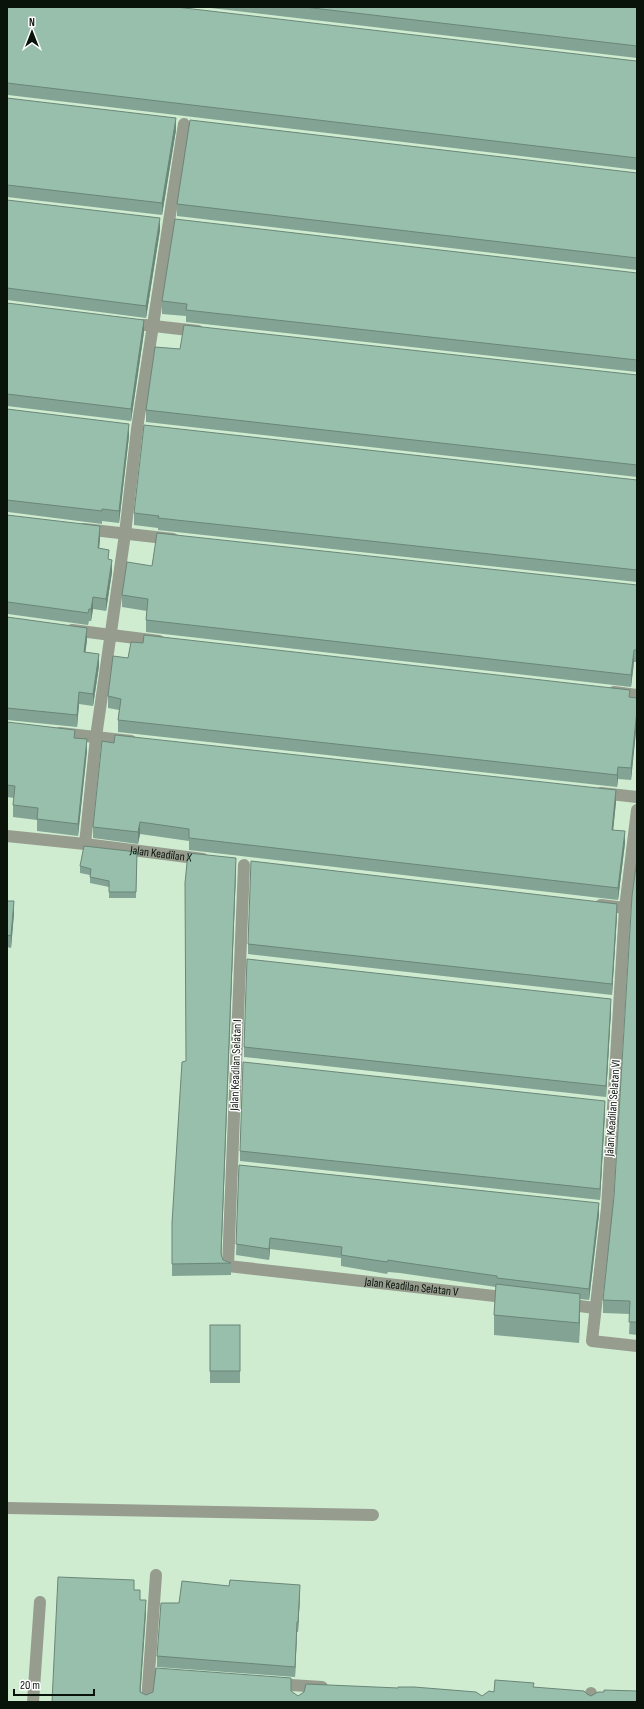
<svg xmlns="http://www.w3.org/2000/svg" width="644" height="1709" font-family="'Sofia Sans Condensed',sans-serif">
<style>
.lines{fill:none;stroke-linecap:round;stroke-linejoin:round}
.minor{stroke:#969c8e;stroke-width:12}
.wall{fill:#83a494}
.shaded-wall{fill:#6a8678}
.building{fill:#98bfac;stroke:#6a8678}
.labels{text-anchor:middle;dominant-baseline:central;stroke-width:3;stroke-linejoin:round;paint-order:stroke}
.street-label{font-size:12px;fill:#09130a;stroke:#fff}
</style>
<rect width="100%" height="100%" fill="#cfecd0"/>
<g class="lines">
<g class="minor">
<polyline points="145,325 198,331"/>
<polyline points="84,529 173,539"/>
<polyline points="72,630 159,641"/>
<polyline points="614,692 637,695"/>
<polyline points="60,733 131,741"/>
<polyline points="601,793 637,797"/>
<polyline points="637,810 625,908 607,1208 592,1341 637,1346"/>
<path id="s1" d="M7,836L85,844L203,859"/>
<polyline points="85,844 96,737 125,534 137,429 184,124"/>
<path id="s2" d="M244,865L228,1266L512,1298"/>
<polyline points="601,905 625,908"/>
<polyline points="564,1304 595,1308"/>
<polyline points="7,1508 373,1515"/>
<polyline points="149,1674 170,1676"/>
<polyline points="275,1684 322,1687"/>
<polyline points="33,1702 40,1602"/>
<polyline points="147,1702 156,1575"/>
<polyline points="591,1702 591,1693"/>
</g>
</g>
<g class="wall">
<polygon points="7,7 637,61 637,170 8,95"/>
<polygon points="202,7 637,7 637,58"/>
<polygon points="7,98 176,130 162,215 7,197"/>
<polygon points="637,173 637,270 177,216 177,204"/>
<polygon points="7,200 160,230 146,318 7,300"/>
<polygon points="637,273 637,372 186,322 186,316 162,314 162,301"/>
<polygon points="7,303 144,332 131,421 7,406"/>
<polygon points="180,349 637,375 637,477 146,422 146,410"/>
<polygon points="7,409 129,436 119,523 102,521 102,524 8,512"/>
<polygon points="637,480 637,582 158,530 158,528 134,525 134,513"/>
<polygon points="7,515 100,538 99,549 109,560 112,572 106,611 93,609 91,621 89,621 88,625 8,614"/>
<polygon points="152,566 637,585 637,662 634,662 631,687 146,632 146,620 147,611 122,607 122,595"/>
<polygon points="7,617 87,640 85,652 99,666 93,706 79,704 77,727 7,720"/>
<polygon points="128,658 637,698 637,722 631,780 618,779 617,787 118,732 118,720 119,710 108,708 108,696"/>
<polygon points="7,722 75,738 87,751 78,836 37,831 37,820 13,817 13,805 14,798 7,797"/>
<polygon points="102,741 616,802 613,830 625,843 618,900 189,850 189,841 140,834 138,844 93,838 93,827"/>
<polygon points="137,852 136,898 109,898 109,887 90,883 90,875 80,873 80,866"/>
<polygon points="637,859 637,1335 629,1334 630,1314 603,1313 603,1300 614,1196"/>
<polygon points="236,870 221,1255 223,1260 231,1263 231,1275 172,1276 172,1223 186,1061"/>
<polygon points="7,901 14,913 11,948 7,947"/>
<polygon points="617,915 612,995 248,954 248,944"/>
<polygon points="611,1010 606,1097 244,1057 244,1047"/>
<polygon points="605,1112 600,1200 240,1161 240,1151"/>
<polygon points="239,1165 599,1215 589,1300 580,1299 580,1314 579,1343 494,1335 494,1315 496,1287 400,1273 388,1272 387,1274 341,1266 341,1258 270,1249 269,1260 236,1255"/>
<rect x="210" y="1325" width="30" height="58"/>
<polygon points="300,1595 298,1632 297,1632 295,1677 157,1667 157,1656 179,1603"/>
</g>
<g class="shaded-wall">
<rect x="7" y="83" width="1" height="12"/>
<polygon points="176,118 176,130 162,215 162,203"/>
<polygon points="160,218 160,230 146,318 146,306"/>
<polygon points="144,320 144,332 131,421 131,409"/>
<polygon points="129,424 129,436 119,523 119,511"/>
<rect x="7" y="500" width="1" height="12"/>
<polygon points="100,526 100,538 98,560 98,548"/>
<polygon points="112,560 112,572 106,611 106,599"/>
<polygon points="93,597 93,609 91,621 91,609"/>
<rect x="7" y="602" width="1" height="12"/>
<polygon points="87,628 87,640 84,664 84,652"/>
<polygon points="634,650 634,662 631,687 631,675"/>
<polygon points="99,654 99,666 93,706 93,694"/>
<polygon points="79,692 79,704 77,727 77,715"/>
<polygon points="637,710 637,722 631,780 631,768"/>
<polygon points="87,739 87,751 78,836 78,824"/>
<polygon points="618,767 618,779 617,787 617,775"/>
<polygon points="616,790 616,802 612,842 612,830"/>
<polygon points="140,822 140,834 138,844 138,832"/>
<polygon points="625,831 625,843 618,900 618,888"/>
<polygon points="236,858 236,870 221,1266 221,1254"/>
<polygon points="14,901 14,913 11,948 11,936"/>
<polygon points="617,904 617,915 612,995 612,984"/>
<polygon points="611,999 611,1010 606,1097 606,1086"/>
<polygon points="605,1101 605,1112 600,1200 600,1189"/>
<polygon points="599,1203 599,1215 589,1300 589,1289"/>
<polygon points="270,1238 270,1249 269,1260 269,1249"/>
<polygon points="580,1294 580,1314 579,1343 579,1323"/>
<polygon points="300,1585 300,1595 298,1632 298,1622"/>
<polygon points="146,1600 146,1614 140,1701 140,1688"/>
<polygon points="297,1622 297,1632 295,1677 295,1667"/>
</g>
<g class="building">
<polygon points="7,7 176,7 636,61 637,61 637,158 7,83"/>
<polygon points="304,7 637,7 637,46"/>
<polygon points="7,98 176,118 162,203 7,185"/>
<polygon points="190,120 637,173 637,258 177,204"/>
<polygon points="7,200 160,218 146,306 7,288"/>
<polygon points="175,219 637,273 637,360 186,310 187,304 162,301"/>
<polygon points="7,303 144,320 131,409 7,394"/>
<polygon points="184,325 637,375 637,465 146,410 155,347 180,349"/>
<polygon points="7,409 129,424 119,511 102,509 102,511 7,500"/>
<polygon points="144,425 637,480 637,570 158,518 159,516 134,513"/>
<polygon points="7,515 100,526 98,548 109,550 108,559 112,560 106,599 93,597 91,609 89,609 88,613 8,602 7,602"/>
<polygon points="157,533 637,585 637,650 634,650 631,675 146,620 148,599 122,595 127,562 152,566"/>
<polygon points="7,617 87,628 84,652 99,654 93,694 79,692 77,715 7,708"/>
<polygon points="144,635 630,690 629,697 637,698 637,710 631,768 618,767 617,775 118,720 121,699 108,696 113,656 128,658 131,642 143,643"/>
<polygon points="7,722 75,730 74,738 87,739 78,824 37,819 38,808 13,805 15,786 7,785"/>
<polygon points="115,735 616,790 612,830 625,831 618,888 189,838 189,829 140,822 138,832 93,827 102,741 114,743"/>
<polygon points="84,846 137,852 136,892 109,892 109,881 90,877 91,869 80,866"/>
<polygon points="188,853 236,858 221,1254 223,1260 231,1263 172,1264 172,1223 182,1062 186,1061 185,883"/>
<polygon points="637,859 637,1322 629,1322 630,1301 603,1300 614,1196 632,896"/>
<polygon points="251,861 617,904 612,984 248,944"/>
<polygon points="7,901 14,901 11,936 7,935"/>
<polygon points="247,959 611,999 606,1086 244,1047"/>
<polygon points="243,1062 605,1101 600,1189 240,1151"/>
<polygon points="239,1165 599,1203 589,1289 497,1278 497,1276 400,1262 388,1260 387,1262 341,1255 342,1247 270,1238 269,1249 236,1244"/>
<polygon points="496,1284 580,1294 579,1323 494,1315"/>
<rect x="210" y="1325" width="30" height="46"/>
<polygon points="58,1577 134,1580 134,1590 140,1590 140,1600 146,1600 140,1688 140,1692 146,1695 153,1692 156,1668 291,1678 291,1691 298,1696 304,1692 306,1684 398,1688 398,1687 414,1687 476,1692 482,1696 489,1691 494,1692 495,1680 534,1683 533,1687 584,1691 587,1694 591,1696 598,1692 604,1692 604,1690 637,1691 637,1702 52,1702"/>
<polygon points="230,1580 300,1585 298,1622 297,1622 295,1667 157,1656 161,1603 179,1603 182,1581 229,1586"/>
</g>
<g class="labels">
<g class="street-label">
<text stroke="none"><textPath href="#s1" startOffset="155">Jalan Keadilan X</textPath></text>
<text transform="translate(236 1065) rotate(-88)">Jalan Keadilan Selatan I</text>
<text transform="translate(613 1108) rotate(-86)">Jalan Keadilan Selatan VI</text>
<text stroke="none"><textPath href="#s2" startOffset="586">Jalan Keadilan Selatan V</textPath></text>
</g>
</g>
<rect width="644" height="1709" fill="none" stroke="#09130a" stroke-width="16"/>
<g transform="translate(32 32)" stroke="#ffffff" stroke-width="3" paint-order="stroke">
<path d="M0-3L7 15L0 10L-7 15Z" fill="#09130a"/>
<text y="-6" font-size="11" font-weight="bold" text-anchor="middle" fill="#09130a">N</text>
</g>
<path d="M14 1689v6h80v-6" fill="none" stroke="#09130a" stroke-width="2"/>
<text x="20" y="1689" font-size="12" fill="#09130a" stroke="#ffffff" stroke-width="3" paint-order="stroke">20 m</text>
</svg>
